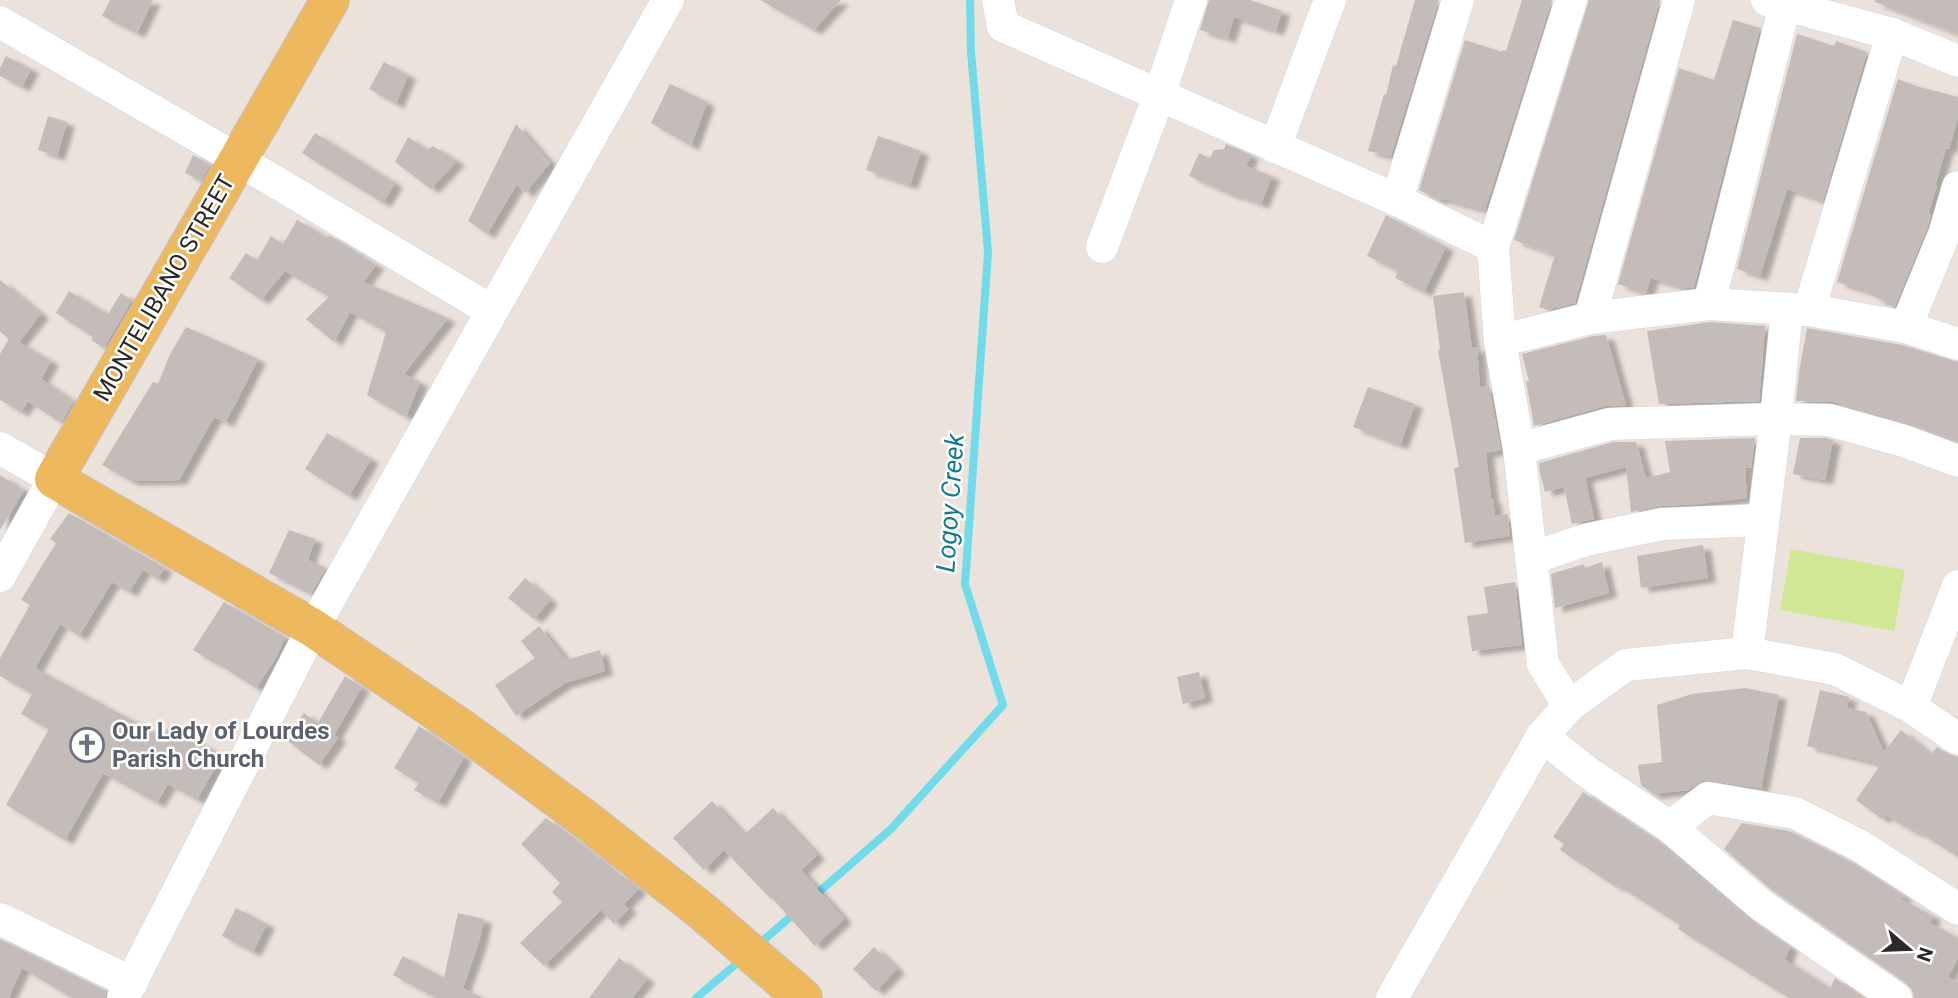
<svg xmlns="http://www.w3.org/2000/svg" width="1958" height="998" font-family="Roboto,sans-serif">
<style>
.pitch{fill:#d0e894}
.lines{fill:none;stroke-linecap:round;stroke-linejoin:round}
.stream{stroke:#70dbeb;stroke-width:8}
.building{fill:#c3bcb8;filter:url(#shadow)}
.minor-casing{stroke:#d0d6e2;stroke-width:33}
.major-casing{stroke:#c3c3c3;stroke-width:40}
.minor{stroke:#fff;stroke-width:32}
.major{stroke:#edb85e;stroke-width:38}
.labels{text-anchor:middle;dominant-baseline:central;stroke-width:5;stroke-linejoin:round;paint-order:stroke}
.street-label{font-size:24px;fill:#292929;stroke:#fff}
.worship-label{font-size:24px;font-weight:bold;fill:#5b616d;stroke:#fff;text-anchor:start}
.water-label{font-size:26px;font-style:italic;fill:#117a95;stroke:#fff}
</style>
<defs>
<filter id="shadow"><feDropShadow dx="8" dy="4.5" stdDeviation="2" flood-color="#0004"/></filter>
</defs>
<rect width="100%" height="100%" fill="#ebe2db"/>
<polygon class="pitch" points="1791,549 1905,570 1894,631 1780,610"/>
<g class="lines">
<g class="stream">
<polyline points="812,898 891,829 1003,705 965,584 988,252 971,52 970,0"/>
<polyline points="757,946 797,911"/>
<polyline points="696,998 742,959"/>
</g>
</g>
<g class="building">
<polygon points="110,0 153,0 137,33 102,16"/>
<polygon points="760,0 841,0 814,30"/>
<polygon points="1209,0 1250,0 1282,11 1276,31 1234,17 1228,38 1200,30"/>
<polygon points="1415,0 1439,0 1391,156 1368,151 1384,94 1386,95 1393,65 1396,66"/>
<polygon points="1522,0 1552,0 1485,210 1440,198 1439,200 1419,190 1465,40 1502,52 1503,50 1506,51"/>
<polygon points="1589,0 1660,0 1575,303 1548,310 1539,307 1555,255 1514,240"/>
<polygon points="1875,0 1958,0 1958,34 1875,2"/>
<polygon points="1733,20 1760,28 1694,287 1685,288 1651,278 1646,293 1618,284 1679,68 1714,80"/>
<polygon points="1797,34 1834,46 1836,41 1867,52 1823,201 1787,189 1760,276 1737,269"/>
<polygon points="6,56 31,69 22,87 0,76 0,68"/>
<polygon points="384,62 408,75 396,104 369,89"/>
<polygon points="1898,79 1916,86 1958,97 1958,117 1949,149 1946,148 1935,186 1937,186 1928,214 1931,215 1928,226 1895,306 1885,305 1886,301 1872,296 1873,293 1837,282"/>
<polygon points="670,84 707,102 691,146 651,123"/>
<polygon points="48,116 67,122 57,156 38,150"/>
<polygon points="516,124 550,163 525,193 517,184 487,234 468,221"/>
<polygon points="315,133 395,183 383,203 302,153"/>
<polygon points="878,136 921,151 910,185 866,170"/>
<polygon points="408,137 427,150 433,146 457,161 431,189 395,162"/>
<polygon points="1226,144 1251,155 1246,166 1272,176 1261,204 1234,194 1233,195 1189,176 1199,153 1210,158 1214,150 1224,149"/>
<polygon points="193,155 210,165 201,181 185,173"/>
<polygon points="1386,215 1446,247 1424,292 1395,278 1398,271 1367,256"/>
<polygon points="297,220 328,238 329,235 376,265 364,282 448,318 404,374 420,382 406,417 367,395 386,332 350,312 334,342 306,319 329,297 285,271 261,300 229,278 246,253 257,260 271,236 283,244"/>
<polygon points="0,280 41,314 19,342 51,361 41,379 74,401 61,423 28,401 21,412 0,400 0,354 9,339 0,332"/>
<polygon points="69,291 108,314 121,293 132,300 104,348 91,340 93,337 56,313"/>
<polygon points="1464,292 1472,348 1477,347 1480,387 1489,386 1501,450 1486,453 1491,499 1493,499 1495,516 1508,514 1510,536 1465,543 1454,468 1459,467 1438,350 1440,350 1433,296"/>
<polygon points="1710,322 1765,326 1759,401 1659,404 1647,331"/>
<polygon points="186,327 258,359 226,422 214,417 179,480 131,481 102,465 153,382 158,384 170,354"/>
<polygon points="1807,328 1902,345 1958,362 1958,441 1909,423 1834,402 1796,401 1799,372"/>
<polygon points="1606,335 1626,405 1605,406 1534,426 1526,381 1529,381 1522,354 1593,336"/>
<polygon points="1368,387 1415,404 1400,445 1353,427"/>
<polygon points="327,433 371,459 349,496 305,469"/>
<polygon points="1755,438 1751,468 1745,468 1747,498 1698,504 1661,506 1631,512 1626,467 1585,478 1594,519 1572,524 1564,487 1545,492 1540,473 1539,463 1613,442 1636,442 1646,478 1670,472 1665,441"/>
<polygon points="1800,438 1826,438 1833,440 1825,480 1793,474"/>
<polygon points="0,475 24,490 0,530"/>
<polygon points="69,513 165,568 157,579 143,570 129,592 112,582 79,636 60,624 35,668 163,737 169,726 222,755 197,800 168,784 157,803 103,773 65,840 6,805 49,729 21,714 32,694 0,676 0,658 30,605 21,600 56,543 50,539"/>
<polygon points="289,530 315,539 308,560 326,568 311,594 269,573"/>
<polygon points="1703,545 1708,578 1641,588 1637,556"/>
<polygon points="1602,562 1609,593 1555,608 1551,574 1584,564 1585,568"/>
<polygon points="525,578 550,600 534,619 508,598"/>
<polygon points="1515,582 1522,645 1472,651 1467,616 1488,613 1484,587"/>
<polygon points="224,602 285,637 276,658 256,688 215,662 214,663 193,650"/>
<polygon points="539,626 566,660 600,650 605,671 565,683 516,716 495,685 535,658 521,641"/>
<polygon points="1199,672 1205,698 1183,704 1177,677"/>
<polygon points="345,676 362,687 334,735 338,738 319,765 285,739 304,713 318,723"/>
<polygon points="1745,688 1779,695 1761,788 1704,780 1688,790 1653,794 1641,785 1638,765 1662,762 1657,705 1692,694"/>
<polygon points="1820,690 1849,697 1847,708 1866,712 1884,752 1901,730 1931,755 1937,747 1948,754 1958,757 1958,857 1917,831 1916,833 1885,815 1882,819 1856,800 1881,764 1807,746"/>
<polygon points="419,726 464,757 438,803 414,790 419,783 394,768"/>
<polygon points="1583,792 1659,842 1749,919 1790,947 1785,960 1830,988 1835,978 1864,998 1789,998 1678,929 1680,925 1617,885 1616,887 1560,850 1564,844 1553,837"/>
<polygon points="712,801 744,835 773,808 817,855 801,870 844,919 815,946 772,898 771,899 724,850 704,870 673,838"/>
<polygon points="546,818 600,859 617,875 619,873 639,889 624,904 629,909 614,924 601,910 544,966 520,943 562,902 552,892 560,883 521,844"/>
<polygon points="1742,823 1789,831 1851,862 1904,896 1901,899 1933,916 1930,923 1958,938 1958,958 1948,977 1958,982 1958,998 1914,998 1912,990 1906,983 1772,890 1724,849"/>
<polygon points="236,908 267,924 253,952 222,936"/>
<polygon points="458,913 484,919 479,942 463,988 482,998 436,998 393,975 403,956 444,978"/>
<polygon points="0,939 106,991 105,998 72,998 22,968 8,998 0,998"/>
<polygon points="874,947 897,969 876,991 853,969"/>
<polygon points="619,958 647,979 632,998 589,998"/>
</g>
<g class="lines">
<g class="minor-casing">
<g id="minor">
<polyline points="998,0 1003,26 1397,200"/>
<polyline points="1458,0 1397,200 1493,247"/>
<polyline points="1767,0 1892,34 1958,61"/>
<polyline points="0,22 237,159 492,311"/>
<polyline points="1275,147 1330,0"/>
<polyline points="1102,247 1159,96 1191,0"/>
<polyline points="1709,304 1785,5"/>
<polyline points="1809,310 1892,34"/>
<polyline points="1590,318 1679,0"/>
<polyline points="1906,327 1945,232 1958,187"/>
<polyline points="1500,341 1590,318 1709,304 1809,310 1906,327 1958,344"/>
<polyline points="0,448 54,479 0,576"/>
<polyline points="1519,449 1610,424 1776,419 1829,420 1904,441 1958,461"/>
<polyline points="1532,558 1585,540 1662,524 1763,520"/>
<polyline points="1747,653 1776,419 1787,309"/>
<polyline points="1569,706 1543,664 1519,449 1500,341 1493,247 1571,0"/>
<polyline points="1911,707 1958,586"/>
<polyline points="1542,736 1587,772 1670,827 1761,905 1896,998"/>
<polyline points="1670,827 1708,798 1795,813 1860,846 1958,909"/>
<polyline points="0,919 132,983"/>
<polyline points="123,998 313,628 668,0"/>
<polyline points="1392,998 1542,736 1569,706 1626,665 1747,653 1835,669 1911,707 1958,739"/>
</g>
</g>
<g class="major-casing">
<polyline id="major" points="330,0 54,479 313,628 464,730 585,819 703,912 803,998"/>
</g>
<use href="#minor" class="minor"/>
<use href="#major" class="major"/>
</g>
<defs>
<g id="church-ring" transform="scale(1.75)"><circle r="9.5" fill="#fff" stroke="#6b7280" stroke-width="1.5"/><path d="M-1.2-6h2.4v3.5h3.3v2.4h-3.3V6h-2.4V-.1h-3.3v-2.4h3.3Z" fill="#6b7280"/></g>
</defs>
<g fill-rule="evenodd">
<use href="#church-ring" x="87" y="745"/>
</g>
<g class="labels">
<g class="street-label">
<text transform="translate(164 288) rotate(-60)">MONTELIBANO STREET</text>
</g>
<g class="worship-label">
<text x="112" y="731">Our Lady of Lourdes<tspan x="112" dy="28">Parish Church</tspan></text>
</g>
<g class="water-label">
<text transform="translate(950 503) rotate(-86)">Logoy Creek</text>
</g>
</g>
<g transform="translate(1909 949) rotate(109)" stroke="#ffffff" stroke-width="5" paint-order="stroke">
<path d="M0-5L12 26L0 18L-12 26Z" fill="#292929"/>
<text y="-10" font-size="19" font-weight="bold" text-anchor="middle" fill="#292929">N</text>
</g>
</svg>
